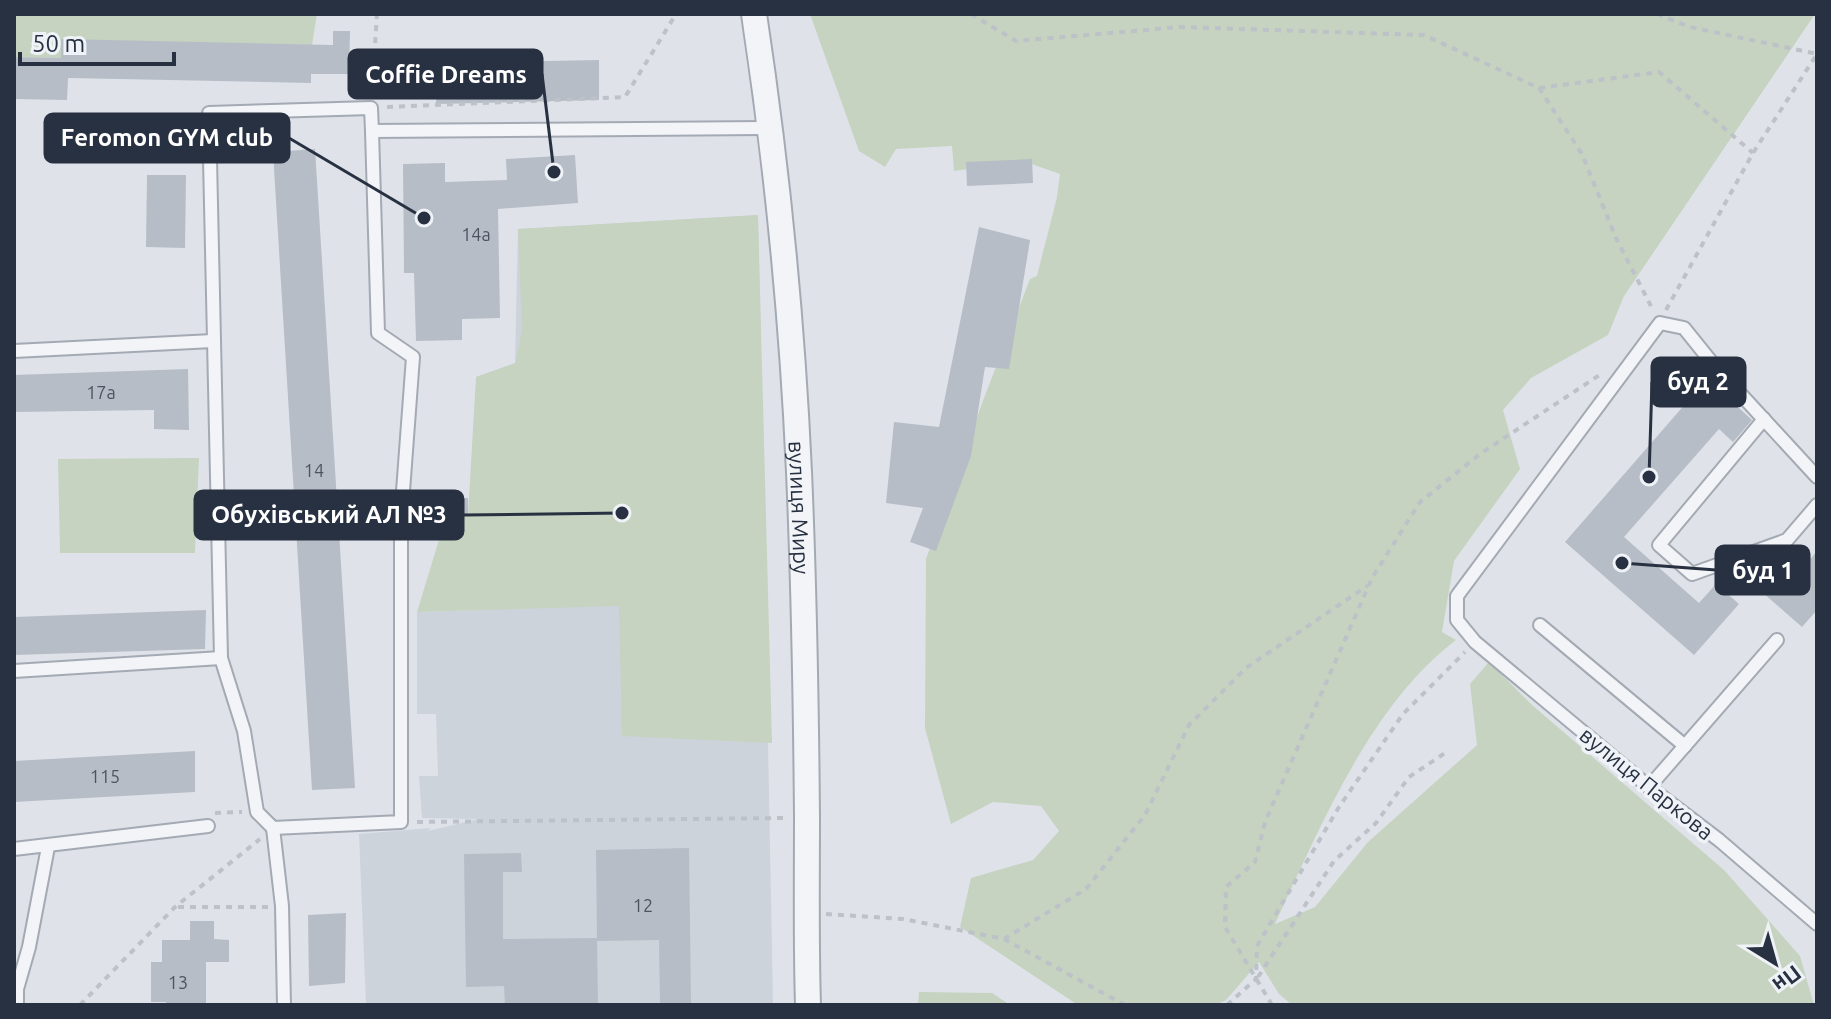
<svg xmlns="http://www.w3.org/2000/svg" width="1831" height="1019" font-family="Ubuntu,sans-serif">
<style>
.built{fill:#cdd3db}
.green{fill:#c5d3c0}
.building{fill:#b6bdc6}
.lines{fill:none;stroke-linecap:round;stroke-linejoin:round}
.service-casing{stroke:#a4aab3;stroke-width:16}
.minor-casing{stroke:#a4aab3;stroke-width:28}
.path{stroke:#bdc1c8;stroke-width:4;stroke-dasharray:6 6;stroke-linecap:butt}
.service{stroke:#f2f4f7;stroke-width:12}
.minor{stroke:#f2f4f7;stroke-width:24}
.labels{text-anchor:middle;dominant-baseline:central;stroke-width:7;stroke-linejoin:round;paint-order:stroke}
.number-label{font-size:18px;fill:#4c5462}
.street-label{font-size:22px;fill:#283141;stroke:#eff2f7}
.leader{fill:none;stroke:#283141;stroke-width:3}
.callout-dot{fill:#283141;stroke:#eff2f7;stroke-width:3}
.callout{fill:#283141;stroke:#283141;stroke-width:3}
.callout-label{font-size:24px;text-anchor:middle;font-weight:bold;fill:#fff}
</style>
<rect width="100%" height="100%" fill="#dfe3e9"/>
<polygon class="built" points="758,215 773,1005 366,1005 359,834 431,828 428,831 478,819 422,818 419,776 438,776 436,714 417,714 417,612 485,610 476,377 515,363 518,229"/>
<g class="green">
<polygon points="14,14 317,14 312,45 61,40 61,58 14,57"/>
<path d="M810,14H1815L1624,296L1608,335L1531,378L1503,410L1520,469L1454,561L1442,632L1456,640C1371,704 1319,829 1275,924L1315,907L1368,842L1477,745L1470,684L1489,662L1532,705L1724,870L1800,956L1814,1005H1292L1279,994L1259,962L1226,1000L1216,1005H1078L960,927L971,878L1033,860L1059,831L1041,806L993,802L951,824L925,728L926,559L984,398L1030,279L1037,276L1057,197L1060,174L1023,161L954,171L952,146L896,149L885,167L859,151Z"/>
<polygon points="758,215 772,743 622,736 619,606 417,612 446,517 468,515 476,377 516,363 522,327 518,229"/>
<polygon points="199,458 195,553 60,553 58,459"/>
<polygon points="919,992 992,993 1010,1005 918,1005"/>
</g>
<g class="building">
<polygon points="333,31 350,31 349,74 311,74 311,83 68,78 67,100 14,99 14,57 61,58 61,39 333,45"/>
<polygon points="599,60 599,100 436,104 437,63"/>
<polygon points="315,149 355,788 312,790 273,152"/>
<polygon points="575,155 578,203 498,209 500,318 462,319 462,340 416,341 414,273 404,273 403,164 445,163 445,182 507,180 506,159"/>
<polygon points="1032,159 1033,183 967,186 966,162"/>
<polygon points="147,175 186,175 185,248 146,247"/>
<polygon points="979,227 1030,240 1009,369 985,367 971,456 936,551 910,542 923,508 886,503 894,422 939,427"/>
<polygon points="188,369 189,430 154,429 154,410 14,412 14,375"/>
<polygon points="1707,379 1752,420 1733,442 1719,429 1624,537 1699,603 1716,584 1739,604 1694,655 1565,542"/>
<polygon points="468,498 468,516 446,517 445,499"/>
<polygon points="1817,551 1817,610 1802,627 1762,592 1785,565 1797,575"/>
<polygon points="206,610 205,649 14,655 14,617"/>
<polygon points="195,751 195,792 14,802 14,761"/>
<polygon points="689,848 691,1005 660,1005 659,940 597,941 596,850"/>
<polygon points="521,853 522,872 503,872 503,939 597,938 598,1005 505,1005 504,986 466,987 464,854"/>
<polygon points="346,913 345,983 309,986 308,915"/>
<polygon points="190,921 214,921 214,939 229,940 229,962 206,962 206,1003 166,1005 166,1002 151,1002 151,962 162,962 162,940 190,940"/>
</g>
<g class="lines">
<g class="service-casing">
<g id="service">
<polyline points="372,131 371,108 209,113 221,658 244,731 257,812 273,828 401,822 401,518 413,357 378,333 372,131 771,128"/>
<polyline points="14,351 213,341"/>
<polyline points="1764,419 1659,545 1692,574 1787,540 1817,505"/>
<polyline points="1817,477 1713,364 1684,328 1660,323 1457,596 1457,620 1475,642 1649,787 1719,840 1817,924"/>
<polyline points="1540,625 1685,746"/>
<polyline points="14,671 221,658"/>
<polyline points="1649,787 1777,640"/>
<polyline points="273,828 282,906 284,1005"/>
<polyline points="14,849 208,826"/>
<polyline points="17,1005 17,989 29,947 48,847"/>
</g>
</g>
<g class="minor-casing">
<g id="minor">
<path id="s1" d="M754,14C777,166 792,318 799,472C804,587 806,702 807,817C807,880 806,942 808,1005"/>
</g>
</g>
<g class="path">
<polyline points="971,14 1016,41 1180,27 1424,35 1539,88 1659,72 1753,153"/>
<polyline points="1657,14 1690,27 1817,54"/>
<polyline points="1539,88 1582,154 1616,238 1653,310"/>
<polyline points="372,91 377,14"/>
<polyline points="387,107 625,97 676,14"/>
<polyline points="1666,310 1753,153 1817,54"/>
<polyline points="215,813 242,812"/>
<polyline points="417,822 784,818"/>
<polyline points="178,907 269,907"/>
<polyline points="826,914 903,919 1004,939 1125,1005"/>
<polyline points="1004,939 1086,889 1145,815 1189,725 1246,668 1367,586"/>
<polyline points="1258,977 1334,861 1376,823 1409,777 1448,751"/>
<polyline points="80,1005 175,907 260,839"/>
<polyline points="1227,1005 1256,979 1257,946 1339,807 1403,714 1465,652"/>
<polyline points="1272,1005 1225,927 1226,887 1255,862 1265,822 1372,578 1420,502 1480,454 1601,374"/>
</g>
<use href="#service" class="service"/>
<use href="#minor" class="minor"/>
</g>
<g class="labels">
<g class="number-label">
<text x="476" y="234">14а</text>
<text x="101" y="392">17а</text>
<text x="314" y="470">14</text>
<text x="105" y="776">115</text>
<text x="643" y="905">12</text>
<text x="178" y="982">13</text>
</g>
<g class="street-label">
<text stroke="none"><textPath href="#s1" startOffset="496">вулиця Миру</textPath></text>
<text transform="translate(1647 783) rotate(39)">вулиця Паркова</text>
</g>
</g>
<path class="leader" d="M554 172L542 74M424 218L289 138M1649 477L1652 382M622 513L463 515M1622 563L1716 570"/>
<g class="callout-dot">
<circle cx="554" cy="172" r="8"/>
<circle cx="424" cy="218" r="8"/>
<circle cx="1649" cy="477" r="8"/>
<circle cx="622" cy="513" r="8"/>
<circle cx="1622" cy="563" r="8"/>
</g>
<g class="callout">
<rect x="349" y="50" width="193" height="48" rx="8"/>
<rect x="45" y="114" width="244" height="48" rx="8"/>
<rect x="1652" y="358" width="93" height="48" rx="8"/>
<rect x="195" y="491" width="268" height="48" rx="8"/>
<rect x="1716" y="546" width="93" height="48" rx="8"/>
</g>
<g class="callout-label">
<text x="446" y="83">Coffie Dreams</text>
<text x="167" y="146">Feromon GYM club</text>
<text x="1698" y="390">буд 2</text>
<text x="329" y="523">Обухівський АЛ №3</text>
<text x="1763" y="579">буд 1</text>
</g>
<rect width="1831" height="1019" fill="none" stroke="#283141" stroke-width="32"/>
<g transform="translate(1775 963) rotate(143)" stroke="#eff2f7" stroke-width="6" paint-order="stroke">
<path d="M0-6L14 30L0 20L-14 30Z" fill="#283141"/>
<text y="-12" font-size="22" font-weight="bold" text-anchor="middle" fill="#283141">Пн</text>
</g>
<path d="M20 52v12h154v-12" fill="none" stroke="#283141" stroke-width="4"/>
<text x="32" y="52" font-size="24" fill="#283141" stroke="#eff2f7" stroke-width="6" paint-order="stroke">50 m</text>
</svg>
